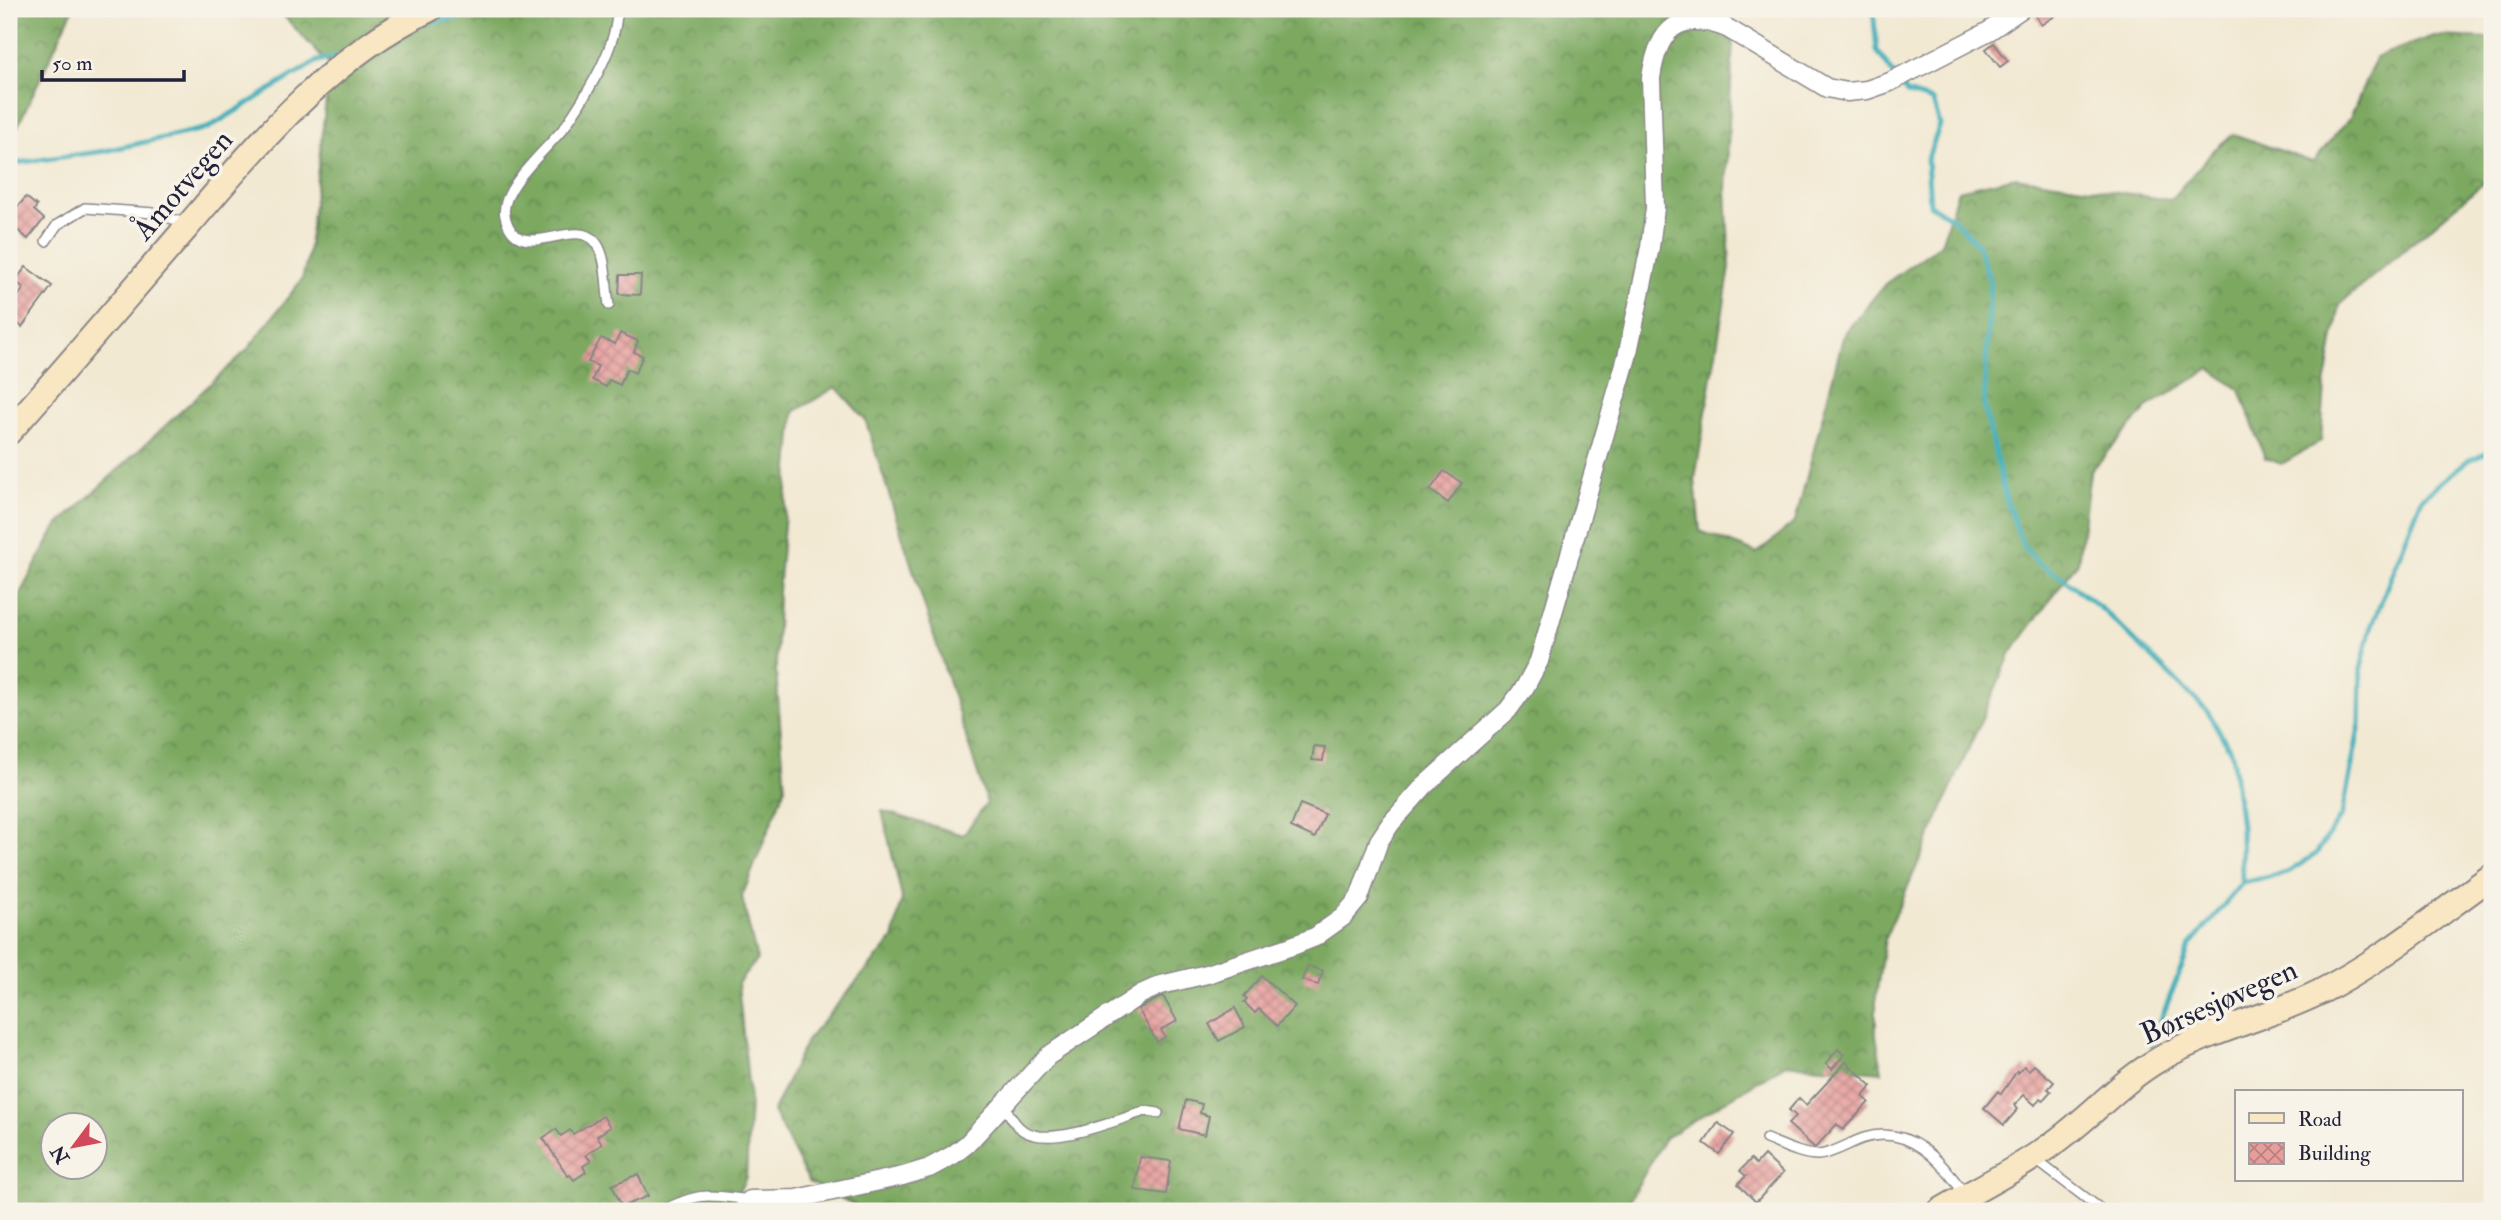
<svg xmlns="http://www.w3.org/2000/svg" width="2501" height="1220" font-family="'IM FELL Double Pica',serif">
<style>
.forest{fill:url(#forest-crowns);stroke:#4e654e;stroke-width:2;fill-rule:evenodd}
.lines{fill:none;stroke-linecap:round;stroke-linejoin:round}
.stream{stroke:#3fafba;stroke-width:5}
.building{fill:url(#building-cross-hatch)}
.service-casing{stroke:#8a8687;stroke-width:12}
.minor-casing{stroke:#8a8687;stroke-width:21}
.secondary-casing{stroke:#8a8687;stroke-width:28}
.service{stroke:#fff;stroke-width:9}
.minor{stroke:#fff;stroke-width:18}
.secondary{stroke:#f9e7c3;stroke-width:24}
.labels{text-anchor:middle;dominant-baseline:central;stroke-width:7;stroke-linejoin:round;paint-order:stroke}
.street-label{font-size:30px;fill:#22223b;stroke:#f7f3e8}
</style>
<defs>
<pattern id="forest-crowns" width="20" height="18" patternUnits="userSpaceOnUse" patternTransform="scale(1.75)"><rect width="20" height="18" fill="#7ba861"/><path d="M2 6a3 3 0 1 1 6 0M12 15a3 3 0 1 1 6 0" fill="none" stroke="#648851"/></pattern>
<pattern id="building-cross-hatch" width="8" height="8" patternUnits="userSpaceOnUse" patternTransform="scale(1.75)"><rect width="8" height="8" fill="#e69e9c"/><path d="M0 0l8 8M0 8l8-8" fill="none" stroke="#ba8080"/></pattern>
</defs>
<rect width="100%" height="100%" fill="#f7f3e8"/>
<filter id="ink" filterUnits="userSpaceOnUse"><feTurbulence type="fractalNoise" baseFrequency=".0143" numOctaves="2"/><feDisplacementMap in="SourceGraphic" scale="14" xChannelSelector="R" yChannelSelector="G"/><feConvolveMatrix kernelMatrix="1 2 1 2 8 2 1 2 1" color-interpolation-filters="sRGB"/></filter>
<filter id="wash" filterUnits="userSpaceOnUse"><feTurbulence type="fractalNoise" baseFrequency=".00686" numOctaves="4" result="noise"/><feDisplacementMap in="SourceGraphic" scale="28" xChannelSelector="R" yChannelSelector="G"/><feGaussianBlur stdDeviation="1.57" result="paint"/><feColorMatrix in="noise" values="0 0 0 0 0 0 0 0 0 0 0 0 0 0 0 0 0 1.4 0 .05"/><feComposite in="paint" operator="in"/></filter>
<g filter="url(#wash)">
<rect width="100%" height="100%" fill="#f2e9d3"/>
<g class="forest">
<polygon points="9,9 73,9 16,130 9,130"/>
<path d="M280,9H1713L1733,41L1726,189L1730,268L1695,479L1700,531L1757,553L1795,522L1844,334L1885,284L1941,244L1958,190L2016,177L2170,200L2215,149L2233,134L2313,162L2351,116L2376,57L2433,36L2492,38V176L2340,304L2325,386L2321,441L2282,464L2265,458L2240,390L2210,369L2149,406L2090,472L2078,562L2011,653L1885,938L1876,996V1035L1882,1072L1786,1064L1665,1138L1623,1211H866L809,1182L773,1111L806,1041L893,939L902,898L882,811L963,835L987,803L865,419L836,387L794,412L778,592L776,670L785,788L742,897L757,960L738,983L750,1101L746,1177L730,1211H9V614L56,527L247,350L302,279L307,261L330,66L281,13ZM52,1126H94V1168H52Z"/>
</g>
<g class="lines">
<g class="stream">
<polyline points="1873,9 1877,51 1907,93 1933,101 1940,125 1927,160 1930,205 1954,219 1978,245 1990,282 1984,406 2005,496 2023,546 2039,564 2063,578 2104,611 2207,711 2232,753 2241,827 2242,883 2190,946 2151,1045"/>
<polyline points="430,22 518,9"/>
<polyline points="9,164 105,151 208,128 317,61 340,56"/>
<polyline points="2242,883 2287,873 2316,854 2342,815 2360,724 2361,669 2370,630 2422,498 2467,461 2492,450"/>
</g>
</g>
<g id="blocks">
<g class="building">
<polygon points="2041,9 2056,9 2059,13 2041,25 2034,13"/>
<polygon points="1994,43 2008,61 2000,67 1986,49"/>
<polygon points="26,197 37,206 34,210 44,219 28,239 16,229 12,235 9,232 9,204 15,210"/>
<polygon points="26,267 52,286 22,327 9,316 9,309 24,288 15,281"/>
<polygon points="620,275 641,275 640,295 619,294"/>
<polygon points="620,333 638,341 634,352 643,356 635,373 627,369 620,385 609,380 606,387 592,380 598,366 588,362 601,338 615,344"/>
<polygon points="1444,471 1462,483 1448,503 1430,490"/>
<polygon points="1314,746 1325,747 1323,761 1312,760"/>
<polygon points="1300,804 1325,814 1315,838 1291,827"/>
<polygon points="1308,966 1323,971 1318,985 1302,980"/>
<polygon points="1262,976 1295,1006 1277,1026 1259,1009 1255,1013 1244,1002 1247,999 1244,996"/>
<polygon points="1163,996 1177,1021 1161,1030 1165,1037 1157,1042 1138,1009"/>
<polygon points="1235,1008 1245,1027 1219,1041 1209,1024"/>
<polygon points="1838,1049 1844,1055 1832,1069 1826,1064"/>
<polygon points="1846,1062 1872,1086 1863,1096 1869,1102 1843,1130 1837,1124 1815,1148 1788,1124 1796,1116 1789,1110 1799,1098 1806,1105"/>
<polygon points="2034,1065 2054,1082 2048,1089 2051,1091 2043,1100 2040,1098 2035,1105 2024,1095 2014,1105 2018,1109 2004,1125 1984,1108 1998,1091 2001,1094 2017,1071 2018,1073 2024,1066 2029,1070"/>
<polygon points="1186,1100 1202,1104 1200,1113 1209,1116 1205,1135 1179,1129"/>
<polygon points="603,1116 610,1127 597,1136 602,1144 586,1155 591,1161 583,1166 586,1172 574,1180 570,1175 568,1176 543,1138 556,1129 561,1136 570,1130 573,1134"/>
<polygon points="1718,1123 1734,1134 1719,1154 1704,1143"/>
<polygon points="1764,1155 1783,1173 1756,1202 1738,1184 1746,1176 1740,1171 1751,1159 1756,1164"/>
<polygon points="1140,1157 1171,1161 1166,1194 1135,1190"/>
<polygon points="638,1174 648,1196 622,1207 612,1185"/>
</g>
</g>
</g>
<g filter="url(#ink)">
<use href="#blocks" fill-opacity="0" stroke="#8a8687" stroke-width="2"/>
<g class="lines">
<g class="service-casing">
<g id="service">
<polyline points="46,241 57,225 85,208 154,213 188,224"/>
<path d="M609,305C606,287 607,263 599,247C579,209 518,271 505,216C498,189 551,146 566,125C587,94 618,46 617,9"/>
<path d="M1004,1105C1009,1114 1015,1126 1024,1131C1051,1148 1116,1120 1145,1111L1158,1113"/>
<path d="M1766,1139C1782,1145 1801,1155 1818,1155C1833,1154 1849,1143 1864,1138C1909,1124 1942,1161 1965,1195"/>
<polyline points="2036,1160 2103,1211"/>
<path d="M661,1211C702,1191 707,1195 750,1200"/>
<polyline points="734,1211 750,1200"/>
</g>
</g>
<g class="minor-casing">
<path id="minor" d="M750,1200L796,1199L903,1176L929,1168L953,1155L967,1144L1048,1056L1141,994L1161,985L1207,974L1292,946L1315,937L1343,917L1359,898L1379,841L1391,823L1425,785L1508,710L1525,687L1539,661L1627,357L1650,247L1655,208L1651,78C1658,29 1678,9 1727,28L1827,88L1847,92L1867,90L1890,82L1989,31L2021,9"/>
</g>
<g class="secondary-casing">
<g id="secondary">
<path d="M9,432C69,365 128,295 187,227C258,144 329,57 430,9"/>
<path d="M1940,1211C1982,1186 2029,1164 2067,1133C2098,1109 2124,1080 2158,1060C2209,1030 2268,1018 2320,992C2381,961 2437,915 2492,876"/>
</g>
</g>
<use href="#service" class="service"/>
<use href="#minor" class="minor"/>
<use href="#secondary" class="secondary"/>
</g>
</g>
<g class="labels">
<g class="street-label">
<text transform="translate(183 185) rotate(-49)">Åmotvegen</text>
<text transform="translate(2219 1002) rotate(-24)">Børsesjøvegen</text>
</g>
</g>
<rect width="2501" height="1220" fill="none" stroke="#f7f3e8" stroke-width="35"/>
<rect x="2235" y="1090" width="228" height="91" fill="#f7f3e8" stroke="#a29fa3" stroke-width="2"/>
<rect x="2249" y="1113" width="35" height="10" fill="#f9e7c3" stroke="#a29fa3" stroke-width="2"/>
<text x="2298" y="1126" font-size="21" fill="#22223b">Road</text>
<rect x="2249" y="1143" width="35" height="21" fill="url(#building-cross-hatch)" stroke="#a29fa3" stroke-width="2"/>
<text x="2298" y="1160" font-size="21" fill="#22223b">Building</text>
<g transform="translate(74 1146) rotate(238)"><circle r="33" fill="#f7f3e8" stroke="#a29fa3" stroke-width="2"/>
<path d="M0-5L12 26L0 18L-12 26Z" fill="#d1495b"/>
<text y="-10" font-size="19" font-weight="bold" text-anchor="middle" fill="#22223b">N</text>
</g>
<path d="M42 70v10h142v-10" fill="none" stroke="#22223b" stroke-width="3.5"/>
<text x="52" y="70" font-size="21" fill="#22223b" stroke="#f7f3e8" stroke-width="5" paint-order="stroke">50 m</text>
</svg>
